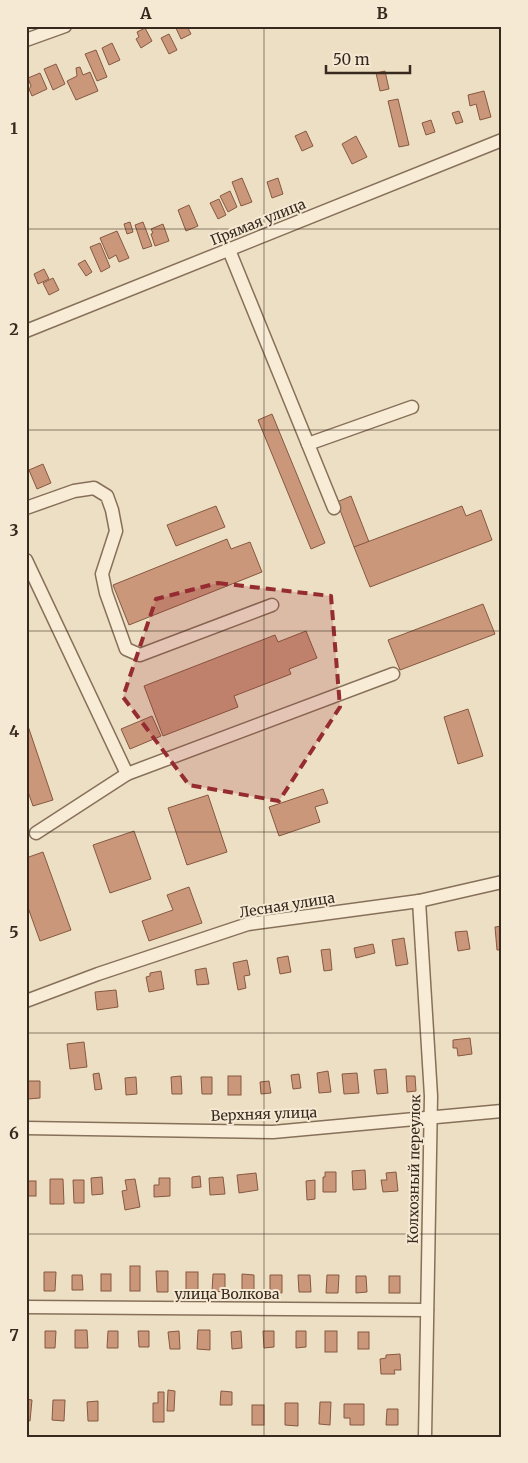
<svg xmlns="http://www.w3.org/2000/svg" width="528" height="1463" font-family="Merriweather,serif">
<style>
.building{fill:#ca977a;stroke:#865941}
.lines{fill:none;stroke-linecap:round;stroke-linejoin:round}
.minor-casing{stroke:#87705a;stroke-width:15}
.minor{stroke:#f8ecd6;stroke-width:12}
.marked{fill:#952c31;fill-opacity:0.2;stroke:#952c31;stroke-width:4;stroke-dasharray:10 6;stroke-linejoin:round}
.grid{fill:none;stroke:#37291e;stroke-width:1;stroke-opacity:0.55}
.labels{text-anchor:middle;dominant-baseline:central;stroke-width:4;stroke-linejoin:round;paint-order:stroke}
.street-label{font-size:14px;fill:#37291e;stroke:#f5e9d3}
.neatline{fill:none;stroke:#37291e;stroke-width:2}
.grid-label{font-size:16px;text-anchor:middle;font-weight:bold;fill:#37291e}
</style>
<rect width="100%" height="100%" fill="#eddfc3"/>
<g class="building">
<polygon points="175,26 187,26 191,34 181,39"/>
<polygon points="145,28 152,41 141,48 136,39 139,37 137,32"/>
<polygon points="169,34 177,50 169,54 161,38"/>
<polygon points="112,43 120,60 109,65 102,48"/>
<polygon points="96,50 107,77 97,81 85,54"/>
<polygon points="56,64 65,84 53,90 44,69"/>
<polygon points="80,67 83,75 90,72 98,91 76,100 67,81 77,76 76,68"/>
<polygon points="385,71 389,89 380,91 376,73"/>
<polygon points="40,73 47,89 32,96 29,89 31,86 28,78"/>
<polygon points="484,91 491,117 480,120 476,104 470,106 468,95"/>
<polygon points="398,99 409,145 399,147 388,101"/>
<polygon points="459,111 463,122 456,124 452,113"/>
<polygon points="431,120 435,132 426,135 422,123"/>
<polygon points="306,131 313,146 302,151 295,136"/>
<polygon points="356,136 367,157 352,164 342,144"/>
<polygon points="242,178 252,202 241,206 232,182"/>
<polygon points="278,178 283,194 272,198 267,182"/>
<polygon points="230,191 237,207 228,212 220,196"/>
<polygon points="219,199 226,215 218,219 210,203"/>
<polygon points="189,205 198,226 186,231 178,210"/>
<polygon points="130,222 133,232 127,234 124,224"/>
<polygon points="143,222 152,246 143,249 135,225"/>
<polygon points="163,224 169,241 155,246 151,234 153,233 151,229"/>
<polygon points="117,231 129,258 119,262 116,255 109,259 100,238"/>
<polygon points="100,243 110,267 101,272 90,247"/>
<polygon points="85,260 92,272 86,276 78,264"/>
<polygon points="44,269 49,279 38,284 34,274"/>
<polygon points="53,278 59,290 49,295 43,283"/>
<polygon points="272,414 325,543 311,549 258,420"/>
<polygon points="43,464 51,483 37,489 29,470"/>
<polygon points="351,496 369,542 354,547 337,502"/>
<polygon points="216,506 225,527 176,546 167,525"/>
<polygon points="462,506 466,516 481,510 492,540 370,587 354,547"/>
<polygon points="227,539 231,549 250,542 262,572 129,625 113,585"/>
<polygon points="483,604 495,634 400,670 388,640"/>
<polygon points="306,631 317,658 289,669 291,674 234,696 238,707 163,736 144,686 275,635 278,642"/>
<polygon points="468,709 483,756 458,764 444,717"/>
<polygon points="152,716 161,736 130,749 121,729"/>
<polygon points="28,726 53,800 33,806 26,786 26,727"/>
<polygon points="323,789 328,803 315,807 320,822 279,836 269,807"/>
<polygon points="208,795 227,852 187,865 168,808"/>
<polygon points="134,831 151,879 110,893 93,845"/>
<polygon points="43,852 71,930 40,941 26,902 26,858"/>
<polygon points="189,887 202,923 149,941 142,921 173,910 167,895"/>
<polygon points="502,926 502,950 497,950 495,927"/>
<polygon points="467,931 470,949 458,951 455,932"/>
<polygon points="404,938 408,964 396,966 392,940"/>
<polygon points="373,944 375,953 356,958 354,948"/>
<polygon points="330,949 332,970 324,971 321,950"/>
<polygon points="288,956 291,972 280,974 277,958"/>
<polygon points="247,960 250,975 244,976 246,988 238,990 233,963"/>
<polygon points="206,968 209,984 197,985 195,970"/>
<polygon points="161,971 164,989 149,992 146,977 150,976 150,973"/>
<polygon points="116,990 118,1007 97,1010 95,992"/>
<polygon points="470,1038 472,1054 458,1056 457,1048 453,1048 453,1040"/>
<polygon points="84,1042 87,1067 70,1069 67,1044"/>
<polygon points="386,1069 388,1093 377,1094 374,1070"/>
<polygon points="328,1071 331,1092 319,1093 317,1073"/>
<polygon points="99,1073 102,1089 95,1090 93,1074"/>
<polygon points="357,1073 359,1093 344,1094 342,1074"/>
<polygon points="299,1074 301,1088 293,1089 291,1075"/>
<polygon points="181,1076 182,1094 172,1094 171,1077"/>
<rect x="228" y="1076" width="13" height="19"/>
<polygon points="406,1076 415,1076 416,1091 407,1092"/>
<polygon points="136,1077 137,1094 126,1095 125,1078"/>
<polygon points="201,1077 212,1077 212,1094 202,1094"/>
<polygon points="27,1081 40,1081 40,1098 28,1099"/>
<polygon points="269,1081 271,1093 261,1094 260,1082"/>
<polygon points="365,1170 366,1189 353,1190 352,1171"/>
<polygon points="325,1172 336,1172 336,1192 323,1192 323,1177 325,1177"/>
<polygon points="396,1172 398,1191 383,1192 381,1180 387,1180 386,1173"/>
<polygon points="256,1173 258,1190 239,1193 237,1175"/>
<polygon points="200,1176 201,1187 192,1188 192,1177"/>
<polygon points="102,1177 103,1194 92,1195 91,1178"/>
<polygon points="223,1177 225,1194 210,1195 209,1178"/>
<polygon points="159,1178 170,1178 170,1196 154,1197 154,1185 159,1185"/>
<polygon points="50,1179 63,1179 64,1204 50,1204"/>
<polygon points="135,1179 140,1207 125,1210 122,1191 127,1190 125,1180"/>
<polygon points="73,1180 84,1180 84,1203 74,1203"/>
<polygon points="315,1180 315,1199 307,1200 306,1181"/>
<rect x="27" y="1181" width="9" height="15"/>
<rect x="130" y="1266" width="10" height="25"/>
<polygon points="156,1271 168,1271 168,1292 157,1292"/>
<polygon points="44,1272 56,1272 55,1291 44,1291"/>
<rect x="186" y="1272" width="12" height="20"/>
<rect x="101" y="1274" width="10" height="17"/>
<polygon points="213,1274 225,1274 225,1292 212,1291"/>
<polygon points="242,1274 254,1275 254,1292 242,1292"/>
<polygon points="72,1275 82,1275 83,1290 72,1290"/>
<polygon points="270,1275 282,1275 282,1293 270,1292"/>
<polygon points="298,1275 310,1275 311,1292 299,1292"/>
<polygon points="327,1275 339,1275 338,1293 326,1293"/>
<polygon points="356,1276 366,1276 367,1292 356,1293"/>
<rect x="389" y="1276" width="11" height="17"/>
<polygon points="75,1330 87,1330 88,1348 75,1348"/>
<polygon points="198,1330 210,1330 210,1350 197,1349"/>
<polygon points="45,1331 56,1331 55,1348 45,1348"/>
<polygon points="108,1331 118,1331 118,1348 107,1348"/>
<polygon points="138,1331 149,1331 149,1347 139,1347"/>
<polygon points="179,1331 180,1349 170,1349 168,1332"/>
<polygon points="241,1331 242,1348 232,1349 231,1332"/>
<polygon points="263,1331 274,1331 274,1347 264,1348"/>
<polygon points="296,1331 306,1331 306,1347 296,1348"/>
<rect x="325" y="1331" width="12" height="21"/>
<rect x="358" y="1332" width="11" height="17"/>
<polygon points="400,1354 401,1370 394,1370 395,1374 381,1374 380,1359 386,1358 386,1355"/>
<polygon points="168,1390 175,1391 174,1411 167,1411"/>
<polygon points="221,1391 232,1392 232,1405 220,1405"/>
<polygon points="158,1392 164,1392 164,1422 153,1422 153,1403 158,1403"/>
<polygon points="26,1399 32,1400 30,1421 26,1420"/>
<polygon points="53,1400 65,1400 64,1421 52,1420"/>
<polygon points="98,1401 98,1421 88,1421 87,1402"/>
<polygon points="320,1402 331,1402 330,1425 319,1424"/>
<polygon points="285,1403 298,1403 298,1426 285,1425"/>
<polygon points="344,1404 364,1404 364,1425 350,1425 350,1418 344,1418"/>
<rect x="252" y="1405" width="12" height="20"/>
<polygon points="387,1409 398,1409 398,1425 386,1425"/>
</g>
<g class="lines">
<g class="minor-casing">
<g id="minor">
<polyline points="26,40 65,26"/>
<polyline points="229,250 334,508"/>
<polyline points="26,331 502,140"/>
<polyline points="308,444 412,407"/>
<polyline points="26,508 74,491 94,488 107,496 112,510 116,531 102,574 106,593 126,649 140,655 272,605"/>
<polyline points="26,560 127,774"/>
<polyline points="36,833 127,774 393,674"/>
<polyline points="419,901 431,1096 425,1437"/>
<polyline points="26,1001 98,974 248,924 419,901 502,882"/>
<polyline points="26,1128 273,1132 502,1111"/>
<polyline points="26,1307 427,1310"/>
</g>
</g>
<use href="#minor" class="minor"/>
</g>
<path class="marked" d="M218,583L331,596L340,707L279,801L189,785L123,697L156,599Z"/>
<path class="grid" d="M264,26V1437M26,229H502M26,430H502M26,631H502M26,832H502M26,1033H502M26,1234H502"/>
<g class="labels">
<g class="street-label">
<text transform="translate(258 222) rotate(-22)">Прямая улица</text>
<text transform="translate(287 905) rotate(-9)">Лесная улица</text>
<text transform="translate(264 1114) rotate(-2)">Верхняя улица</text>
<text transform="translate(414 1169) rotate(-89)">Колхозный переулок</text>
<text x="227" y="1294">улица Волкова</text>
</g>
</g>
<rect width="528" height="1463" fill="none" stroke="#f5e9d3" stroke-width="55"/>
<path d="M326 65v8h84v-8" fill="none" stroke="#37291e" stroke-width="2.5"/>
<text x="333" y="65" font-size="15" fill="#37291e" stroke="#f5e9d3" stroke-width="4" paint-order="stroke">50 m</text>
<rect x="28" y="28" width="472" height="1408" class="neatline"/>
<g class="grid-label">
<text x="146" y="19">A</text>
<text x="382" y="19">B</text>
<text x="14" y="134">1</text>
<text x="14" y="335">2</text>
<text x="14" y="536">3</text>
<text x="14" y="737">4</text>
<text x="14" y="938">5</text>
<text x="14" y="1139">6</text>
<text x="14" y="1341">7</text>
</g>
</svg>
